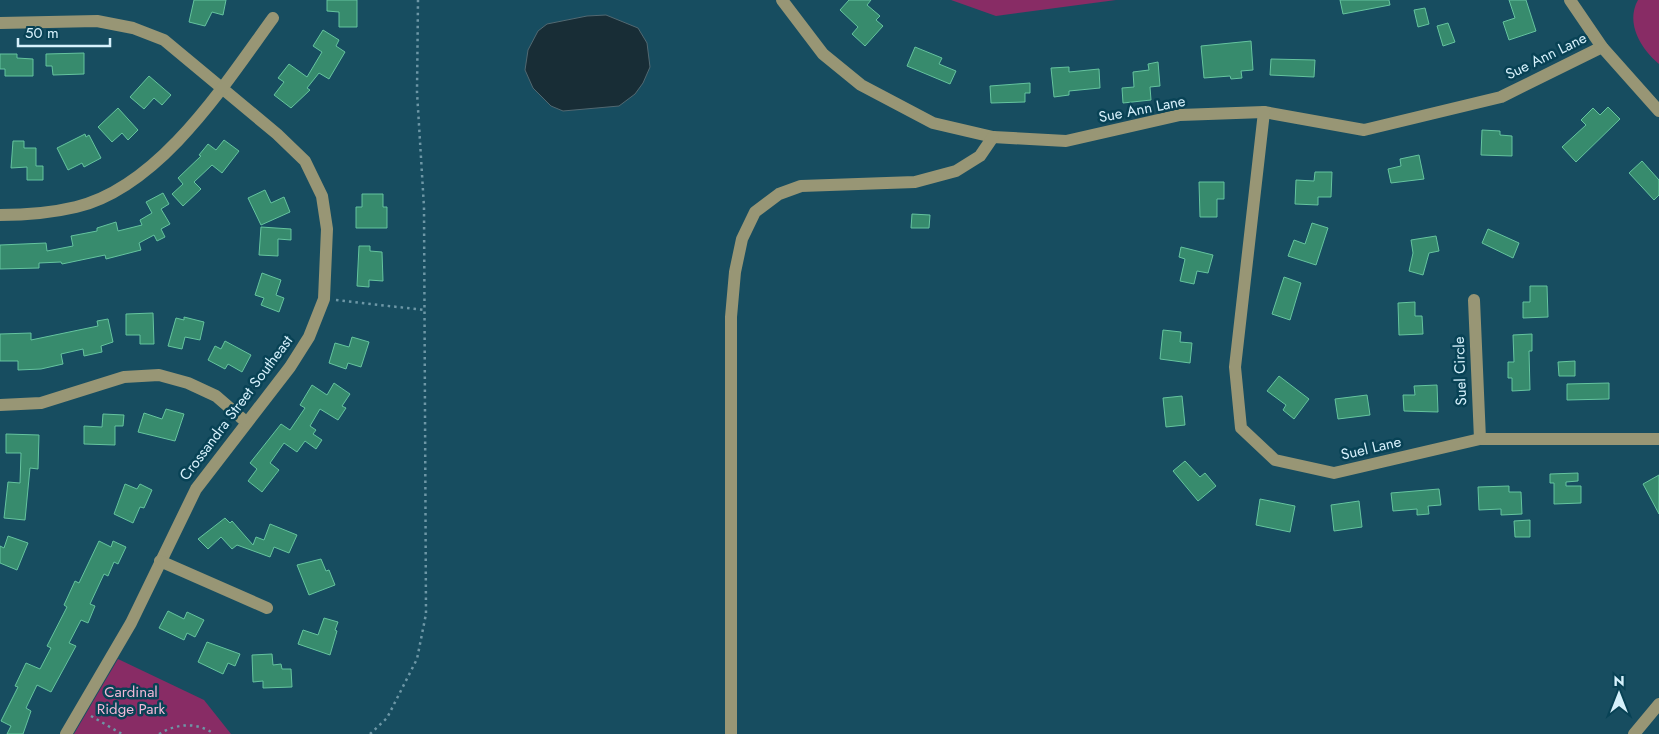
<svg xmlns="http://www.w3.org/2000/svg" width="1659" height="734" font-family="Jost,sans-serif">
<style>
.green{fill:#882c65}
.water{fill:#182d36;stroke:#516871}
.building{fill:#378b6d;stroke:#65c49f}
.lines{fill:none;stroke-linecap:round;stroke-linejoin:round}
.path{stroke:#6d97a6;stroke-width:2.5;stroke-dasharray:2.5 4;stroke-linecap:butt}
.minor{stroke:#989675;stroke-width:12}
.labels{text-anchor:middle;dominant-baseline:central;stroke-width:5;stroke-linejoin:round;paint-order:stroke}
.street-label{font-size:15px;fill:#d6f1fc;stroke:#084255}
.park-label{font-size:15px;fill:#f2b9d7;stroke:#084255}
</style>
<rect width="100%" height="100%" fill="#174d60"/>
<g class="green">
<polygon points="951,0 1116,0 996,16"/>
<path d="M1638,0H1659V64C1641,49 1625,23 1638,0Z"/>
<polygon points="118,659 204,700 231,734 74,734"/>
</g>
<polygon class="water" points="606,15 638,28 647,43 650,67 643,83 635,94 619,106 563,111 551,106 533,88 525,70 528,50 538,31 547,24 587,16"/>
<g class="building">
<polygon points="194,0 226,0 223,15 212,12 205,26 189,22"/>
<polygon points="327,0 357,0 357,27 339,27 339,12 327,11"/>
<polygon points="849,0 871,0 867,5 880,16 876,20 883,26 865,46 852,34 858,27 840,10"/>
<polygon points="1340,0 1389,0 1390,5 1343,14"/>
<polygon points="1509,0 1526,0 1536,31 1509,40 1503,22 1515,18"/>
<polygon points="1425,8 1429,24 1418,27 1414,10"/>
<polygon points="1448,23 1455,42 1443,46 1437,26"/>
<polygon points="323,30 339,40 336,46 345,52 329,79 319,73 307,88 310,90 291,108 274,95 284,82 278,78 289,64 307,77 322,52 313,46"/>
<polygon points="1251,41 1253,70 1241,71 1242,78 1231,79 1230,76 1204,78 1201,46"/>
<polygon points="915,47 942,58 939,64 956,71 950,84 907,66"/>
<polygon points="84,53 84,74 53,75 52,66 46,66 46,54"/>
<polygon points="0,54 17,54 17,58 33,59 33,76 5,76 5,69 0,69"/>
<polygon points="1271,59 1315,60 1314,77 1270,75"/>
<polygon points="1158,62 1160,86 1150,87 1151,100 1123,103 1122,88 1134,87 1133,72 1149,70 1148,64"/>
<polygon points="1069,67 1069,72 1099,69 1100,88 1069,91 1069,95 1054,97 1051,68"/>
<polygon points="149,76 171,95 162,105 154,98 144,109 130,97"/>
<polygon points="1030,83 1030,93 1025,93 1025,102 991,103 990,86"/>
<polygon points="1608,107 1620,119 1576,162 1562,147 1586,125 1581,120 1593,108 1600,115"/>
<polygon points="118,108 138,130 128,140 122,133 112,142 98,127"/>
<polygon points="1482,130 1500,131 1500,135 1512,136 1512,156 1481,155"/>
<polygon points="85,134 86,137 89,135 101,158 84,167 82,163 68,170 57,148"/>
<polygon points="224,140 239,151 222,173 212,165 194,182 201,189 183,206 172,194 183,184 178,178 201,156 199,155 208,144 216,150"/>
<polygon points="13,141 24,141 24,148 36,148 36,166 43,166 43,180 27,180 27,167 11,168"/>
<polygon points="1419,155 1424,179 1391,183 1388,169 1401,166 1400,159"/>
<polygon points="1642,161 1659,180 1659,195 1654,200 1629,173"/>
<polygon points="1315,172 1332,172 1331,197 1318,197 1318,205 1295,204 1296,180 1314,181"/>
<polygon points="1199,182 1224,182 1224,199 1217,199 1217,217 1200,217"/>
<polygon points="265,190 271,203 284,197 290,212 261,225 248,198"/>
<polygon points="163,193 169,204 161,209 170,224 161,229 165,237 157,241 154,235 139,243 141,250 106,259 105,255 62,264 61,262 39,263 39,268 0,269 0,245 46,243 47,251 73,246 71,236 97,231 97,228 116,222 118,231 142,225 140,220 152,213 146,202"/>
<polygon points="362,194 383,194 383,207 387,207 387,228 356,228 356,207 362,207"/>
<polygon points="912,214 930,215 929,228 911,228"/>
<polygon points="1312,223 1328,228 1316,265 1288,256 1294,240 1305,244"/>
<polygon points="261,227 291,229 291,240 278,239 278,256 259,255"/>
<polygon points="1488,229 1519,243 1513,258 1482,243"/>
<polygon points="1436,236 1439,251 1429,253 1423,275 1409,271 1413,253 1411,240"/>
<polygon points="359,246 370,246 370,251 382,252 383,281 369,280 369,287 357,286"/>
<polygon points="1181,247 1213,255 1208,273 1197,271 1194,284 1180,281 1185,259 1179,257"/>
<polygon points="262,273 281,280 276,295 284,298 279,312 261,305 264,298 255,295"/>
<polygon points="1284,277 1301,283 1290,320 1272,314"/>
<polygon points="1530,286 1547,286 1548,317 1523,318 1523,302 1530,302"/>
<polygon points="1415,302 1415,316 1422,316 1423,334 1399,335 1398,303"/>
<polygon points="153,313 154,344 140,344 140,335 126,335 126,314"/>
<polygon points="184,317 204,322 200,340 185,337 182,349 168,346 176,318 184,320"/>
<polygon points="108,319 113,342 101,346 102,352 84,356 83,349 61,354 63,364 41,369 18,370 18,361 0,361 0,334 31,333 31,340 98,326 97,321"/>
<polygon points="1163,330 1181,332 1180,342 1192,343 1190,363 1160,359"/>
<polygon points="1532,334 1532,351 1529,351 1530,390 1512,391 1512,378 1508,378 1508,362 1514,362 1513,335"/>
<polygon points="352,337 369,342 361,367 348,363 346,369 329,363 335,343 349,347"/>
<polygon points="225,341 251,355 242,372 228,364 225,369 208,360 215,346 221,349"/>
<polygon points="1575,361 1575,376 1559,376 1558,362"/>
<polygon points="1279,376 1309,399 1294,419 1283,410 1286,405 1267,391"/>
<polygon points="334,383 350,394 342,406 346,408 338,420 320,409 310,426 316,430 313,434 322,440 316,449 305,441 297,452 284,443 270,463 279,470 262,492 248,481 257,469 250,463 281,424 290,430 305,408 300,405 312,385 327,395"/>
<polygon points="1609,383 1609,399 1567,400 1567,384"/>
<polygon points="1437,385 1438,412 1404,411 1403,395 1415,395 1414,386"/>
<polygon points="1367,395 1370,415 1338,419 1335,399"/>
<polygon points="1182,396 1185,425 1166,427 1163,398"/>
<polygon points="166,409 184,414 175,441 138,432 144,413 162,419"/>
<polygon points="103,414 124,415 123,426 115,426 115,445 84,444 84,426 102,427"/>
<polygon points="6,434 39,435 38,469 30,468 25,520 4,518 8,482 20,483 21,453 6,453"/>
<polygon points="1185,461 1200,477 1205,473 1216,486 1198,501 1173,471"/>
<polygon points="1578,473 1578,481 1566,482 1566,486 1581,486 1581,503 1554,504 1554,483 1550,483 1550,474"/>
<polygon points="1659,475 1659,514 1643,484"/>
<polygon points="125,484 137,489 140,484 152,490 144,508 140,507 133,523 114,514"/>
<polygon points="1509,486 1509,492 1521,492 1522,514 1501,515 1501,509 1479,510 1478,487"/>
<polygon points="1439,489 1441,505 1428,506 1429,514 1417,515 1417,509 1393,511 1391,493"/>
<polygon points="1260,499 1295,506 1290,532 1256,525"/>
<polygon points="1359,501 1362,527 1334,531 1331,505"/>
<polygon points="225,518 230,523 232,521 253,545 256,537 264,540 270,524 297,535 289,553 274,547 270,557 237,545 232,549 221,537 208,549 198,539"/>
<polygon points="1530,520 1530,537 1515,537 1514,521"/>
<polygon points="8,536 28,543 17,570 0,563 0,546 4,548"/>
<polygon points="99,541 111,547 113,541 126,547 118,564 114,562 108,576 104,574 90,604 95,606 88,623 81,620 69,643 76,646 51,692 37,685 26,708 31,711 23,734 7,734 11,726 1,721 18,687 15,686 26,663 40,669 51,648 47,646 67,607 64,605 75,581 79,583"/>
<polygon points="321,559 326,571 329,570 335,585 309,595 297,565"/>
<polygon points="168,611 184,619 187,612 204,620 195,637 187,633 184,640 159,628"/>
<polygon points="324,618 338,622 335,630 337,631 330,655 298,644 303,630 318,635"/>
<polygon points="207,642 240,654 235,666 228,663 223,674 198,662"/>
<polygon points="272,654 273,665 281,664 282,669 291,669 292,687 263,688 263,681 253,682 252,655"/>
</g>
<g class="lines">
<g class="path">
<polyline points="336,300 424,310"/>
<polyline points="91,716 122,734"/>
<path d="M159,734C177,723 198,722 214,734"/>
<polyline points="370,734 387,718 417,659 426,614 424,207 417,92 418,0"/>
</g>
<g class="minor">
<polyline points="782,0 823,54 861,85 933,123 993,137 1066,141 1180,115 1264,112 1364,130 1501,97 1602,47"/>
<polyline points="1570,0 1602,47 1659,111"/>
<polyline points="0,23 97,21 133,28 164,40 277,134 305,161 322,196 327,229 324,299 309,337 290,367 196,489 131,623 66,734"/>
<polyline points="1264,112 1235,367 1241,428 1275,460 1334,473 1480,439 1659,439"/>
<path d="M0,215C25,215 51,213 76,207C160,187 225,84 273,18"/>
<polyline points="1474,300 1480,439"/>
<polyline points="0,405 41,403 124,377 159,375 188,383 216,396 246,422"/>
<polyline points="160,561 267,608"/>
<polyline points="731,734 731,317 735,272 742,239 755,212 779,194 801,186 915,182 956,171 980,156 993,137"/>
<polyline points="1634,734 1659,704"/>
</g>
</g>
<g class="labels">
<g class="street-label">
<text transform="translate(1546 56) rotate(-26)">Sue Ann Lane</text>
<text transform="translate(1142 109) rotate(-11)">Sue Ann Lane</text>
<text transform="translate(1460 371) rotate(-92)">Suel Circle</text>
<text transform="translate(236 408) rotate(-53)">Crossandra Street Southeast</text>
<text transform="translate(1371 448) rotate(-13)">Suel Lane</text>
</g>
<g class="park-label">
<text x="131" y="692">Cardinal<tspan x="131" dy="17">Ridge Park</tspan></text>
</g>
</g>
<g transform="translate(1619 694)" stroke="#084255" stroke-width="4" paint-order="stroke">
<path d="M0-4L9 19L0 12L-9 19Z" fill="#d6f1fc"/>
<text y="-8" font-size="14" font-weight="bold" text-anchor="middle" fill="#d6f1fc">N</text>
</g>
<path d="M18 38v8h92v-8" fill="none" stroke="#d6f1fc" stroke-width="2.5"/>
<text x="25" y="38" font-size="15" fill="#d6f1fc" stroke="#084255" stroke-width="4" paint-order="stroke">50 m</text>
</svg>
